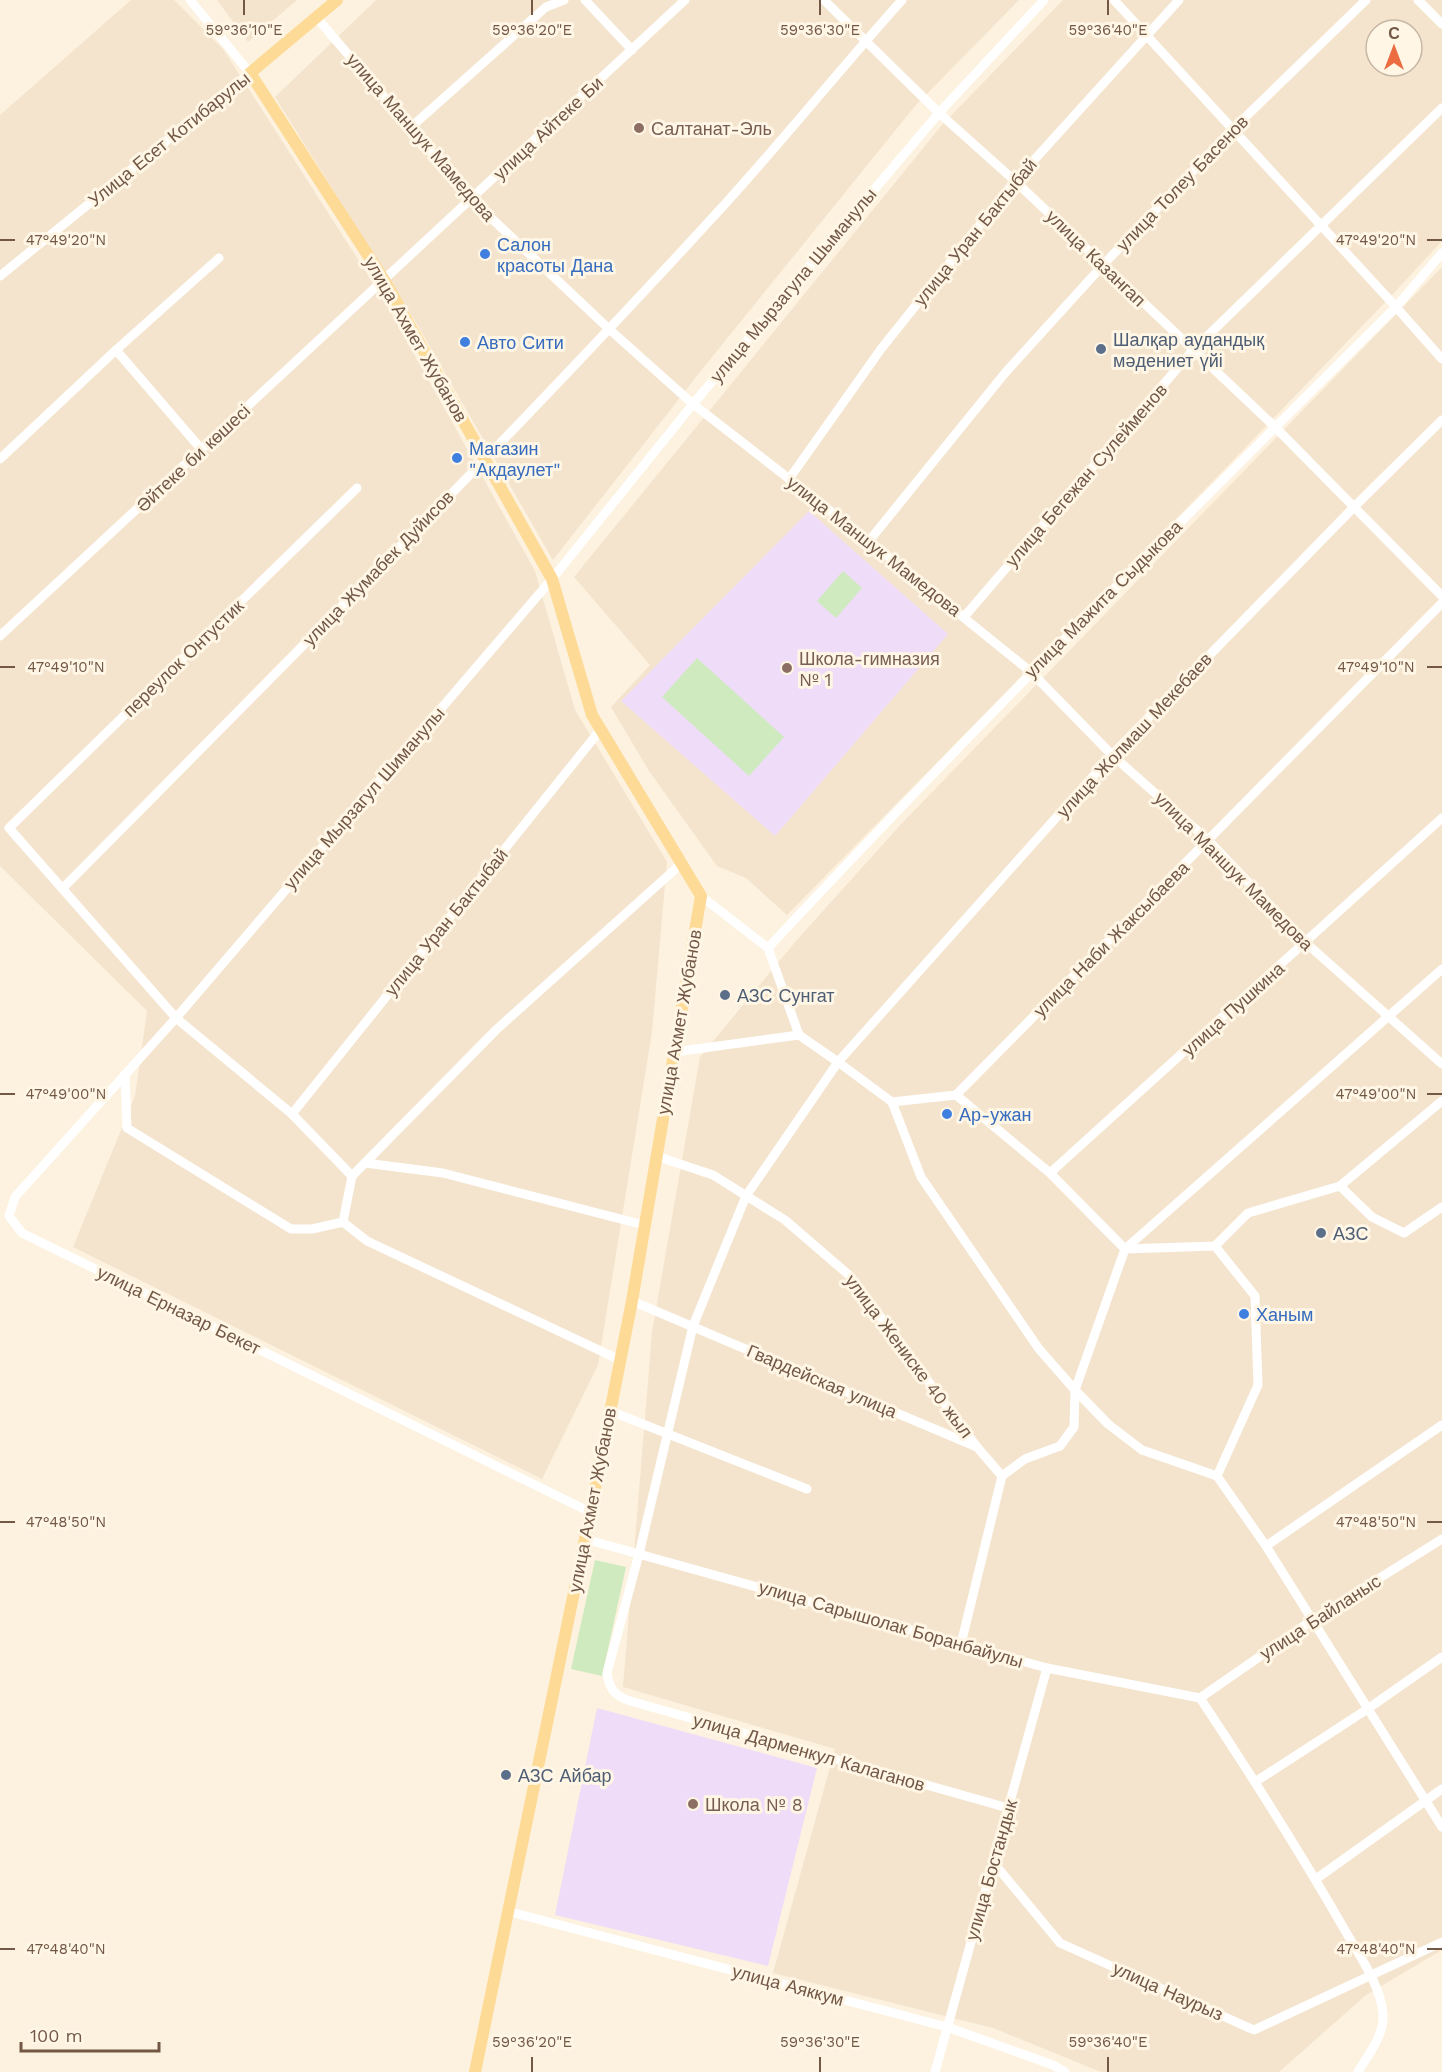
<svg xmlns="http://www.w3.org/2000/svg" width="1442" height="2072" font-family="'Work Sans',sans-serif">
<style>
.residential{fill:#f4e4cd;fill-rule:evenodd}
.education{fill:#efdcf8}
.green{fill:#ceeabe}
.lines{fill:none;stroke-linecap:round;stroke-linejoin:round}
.minor{stroke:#fff;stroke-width:9}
.major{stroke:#fdda95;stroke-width:12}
.ticks{fill:none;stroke:#735846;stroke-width:2}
.education-dot{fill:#8d6e63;stroke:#fff6e5;stroke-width:2}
.shop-dot{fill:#3f7fe0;stroke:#fff6e5;stroke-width:2}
.service-dot{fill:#5c6f8a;stroke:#fff6e5;stroke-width:2}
.labels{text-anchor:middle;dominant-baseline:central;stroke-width:6;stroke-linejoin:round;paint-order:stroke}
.street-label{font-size:18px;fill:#735846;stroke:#fff6e5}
.education-label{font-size:18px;fill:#785e54;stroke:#fff6e5;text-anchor:start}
.shop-label{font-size:18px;fill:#366cbe;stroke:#fff6e5;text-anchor:start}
.service-label{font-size:18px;fill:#4e5e75;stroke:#fff6e5;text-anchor:start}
.ticks-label{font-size:15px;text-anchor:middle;fill:#735846;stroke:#fff6e5;stroke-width:6;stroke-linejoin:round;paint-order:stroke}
</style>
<rect width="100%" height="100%" fill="#fdf2df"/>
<g class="residential">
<polygon points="131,0 174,0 223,49 384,300 535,571 575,710 667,862 652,1032 598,1365 542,1479 73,1247 135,1096 147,1011 0,866 0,115"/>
<polygon points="217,0 297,0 248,42"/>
<polygon points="376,0 1019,0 915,106 704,367 553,560 415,321 275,97"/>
<path d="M1063,0H1442V241L1393,294L1219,475L787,915L746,878L717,866L649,771L611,707L650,665L574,577L942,125ZM1376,30H1412V66H1376Z"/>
<polygon points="1442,267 1442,1950 1366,1995 1279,2072 1101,2072 993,2028 773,1973 835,1749 623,1687 652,1332 700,1057 796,941 904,821"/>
</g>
<g class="education">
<polygon points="809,511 948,634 775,836 621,701"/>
<polygon points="597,1708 817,1768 768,1966 555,1915"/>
</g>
<g class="green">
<polygon points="843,571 862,588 836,618 817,601"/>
<polygon points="697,658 784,737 749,776 662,697"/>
<polygon points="595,1560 626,1567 602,1676 571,1669"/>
</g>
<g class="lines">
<g class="minor">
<polyline points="585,0 632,50"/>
<polyline points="824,0 939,113 1015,181 1275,427 1442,596"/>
<polyline points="1114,0 1396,307 1442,359"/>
<polyline points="1418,0 1442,24"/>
<polyline points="317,18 472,200 609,329 693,404 869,541 1031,672 1112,755 1208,840 1306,943 1442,1064"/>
<polyline points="410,128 546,7 564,0"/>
<polyline points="0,276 250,73 190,0"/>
<polyline points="116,350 219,258"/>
<polyline points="0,459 116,350 202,450"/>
<polyline points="789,479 881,349 1015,181 1179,0"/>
<polyline points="357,488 9,828 176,1018 292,1114 352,1176 497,1029 681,864"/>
<polyline points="869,541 1005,373 1103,265 1232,130 1366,0"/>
<polyline points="964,617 1193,350 1442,108"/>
<polyline points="0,636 685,0"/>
<path d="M63,888C286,663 511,438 725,204C785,138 842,67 902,0"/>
<polyline points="701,896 768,948 799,1035"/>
<path d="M768,948C972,729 1184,518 1396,307L1442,253"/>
<polyline points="674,1052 799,1035 838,1062 892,1102 921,1177 1039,1349 1075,1390 1108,1424 1142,1450 1217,1476 1266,1546 1442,1827"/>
<polyline points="125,1074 127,1128 291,1229 312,1229 343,1222"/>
<polyline points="956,1095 1442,603"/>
<polyline points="892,1102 956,1095 1050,1173 1125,1249 1215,1246 1248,1213 1340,1186 1372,1217 1404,1233 1442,1207"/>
<polyline points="292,1114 601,729"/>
<polyline points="656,1156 713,1175 785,1220 850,1276 977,1447"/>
<polyline points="365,1163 443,1173 644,1225"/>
<polyline points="1050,1173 1442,818"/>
<polyline points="352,1176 343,1222 367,1241 620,1360"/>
<polyline points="1340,1186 1442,1101"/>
<polyline points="1215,1246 1255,1296 1258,1385 1217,1476"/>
<polyline points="632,1301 977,1447 1002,1476"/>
<polyline points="610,1411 807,1489"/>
<polyline points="590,1512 22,1233 9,1216 15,1197 176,1018 552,579 693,404 939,113 1044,0"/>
<polyline points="585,1539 1047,1668 1200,1698"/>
<polyline points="1266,1546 1442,1425"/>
<polyline points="961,1644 1002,1476 1025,1459 1060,1446 1074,1427 1075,1390 1125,1249 1442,969"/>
<path d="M1200,1698C1250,1773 1298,1849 1343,1927C1357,1952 1381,1985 1383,2014C1385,2034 1368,2055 1358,2072"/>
<polyline points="1200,1698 1311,1621 1442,1539"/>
<polyline points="1255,1782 1366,1710 1442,1657"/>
<path d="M1008,1808L630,1701C615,1696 609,1689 607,1673L639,1554L693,1326L746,1196L838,1062L1112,755L1354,507L1442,420"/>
<polyline points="993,1862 1060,1943 1254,2030 1442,1942"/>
<polyline points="1316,1879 1442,1789"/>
<polyline points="507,1911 947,2027 1053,2065 1065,2072"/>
<polyline points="935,2072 1047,1668"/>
</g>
<polyline class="major" points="337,0 250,73 384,280 552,579 592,715 701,896 632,1301 585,1539 475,2072"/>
</g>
<path class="ticks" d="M244,0V15M532,0V15M820,0V15M1108,0V15M0,240H15M1427,240H1442M0,667H15M1427,667H1442M0,1094H15M1427,1094H1442M0,1522H15M1427,1522H1442M0,1949H15M1427,1949H1442M532,2057V2072M820,2057V2072M1108,2057V2072"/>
<g class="education-dot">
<circle cx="639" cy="128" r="6"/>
<circle cx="787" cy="668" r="6"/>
<circle cx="693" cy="1804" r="6"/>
</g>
<g class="shop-dot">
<circle cx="485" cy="254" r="6"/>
<circle cx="465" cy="342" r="6"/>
<circle cx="457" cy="458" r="6"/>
<circle cx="947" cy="1114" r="6"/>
<circle cx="1244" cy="1314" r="6"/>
</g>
<g class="service-dot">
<circle cx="1101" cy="349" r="6"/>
<circle cx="725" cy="995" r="6"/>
<circle cx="1321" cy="1233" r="6"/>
<circle cx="506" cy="1775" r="6"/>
</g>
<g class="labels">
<g class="street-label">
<text transform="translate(548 128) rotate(-43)">улица Айтеке Би</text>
<text transform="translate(421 137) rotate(49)">улица Маншук Мамедова</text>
<text transform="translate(169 139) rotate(-39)">Улица Есет Котибарулы</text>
<text transform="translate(1182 183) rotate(-46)">улица Толеу Басенов</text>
<text transform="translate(975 232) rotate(-51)">улица Уран Бактыбай</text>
<text transform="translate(1096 258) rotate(44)">улица Казангап</text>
<text transform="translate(793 285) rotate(-50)">улица Мырзагула Шыманулы</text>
<text transform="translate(416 339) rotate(60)">улица Ахмет Жубанов</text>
<text transform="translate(193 458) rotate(-43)">Әйтеке би көшесі</text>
<text transform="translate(1086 475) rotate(-49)">улица Бегежан Сулейменов</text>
<text transform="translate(874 546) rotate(38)">улица Маншук Мамедова</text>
<text transform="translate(378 568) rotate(-46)">улица Жумабек Дуйисов</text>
<text transform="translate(1103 599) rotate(-45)">улица Мажита Сыдыкова</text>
<text transform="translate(183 658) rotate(-44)">переулок Онтустик</text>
<text transform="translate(1134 735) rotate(-47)">улица Жолмаш Мекебаев</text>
<text transform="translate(364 798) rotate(-49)">улица Мырзагул Шиманулы</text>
<text transform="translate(1234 871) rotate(45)">улица Маншук Мамедова</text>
<text transform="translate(446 922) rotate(-51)">улица Уран Бактыбай</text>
<text transform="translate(1111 939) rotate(-45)">улица Наби Жаксыбаева</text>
<text transform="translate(1233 1009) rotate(-42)">улица Пушкина</text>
<text transform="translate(679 1022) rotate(-80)">улица Ахмет Жубанов</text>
<text transform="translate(179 1310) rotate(26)">улица Ерназар Бекет</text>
<text transform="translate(909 1356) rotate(53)">улица Жениске 40 жыл</text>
<text transform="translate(822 1381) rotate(23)">Гвардейская улица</text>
<text transform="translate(592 1500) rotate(-79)">улица Ахмет Жубанов</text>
<text transform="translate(1320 1617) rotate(-33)">улица Байланыс</text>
<text transform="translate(891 1624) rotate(16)">улица Сарышолак Боранбайулы</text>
<text transform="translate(809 1752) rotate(16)">улица Дарменкул Калаганов</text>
<text transform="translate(991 1870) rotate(-74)">улица Бостандык</text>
<text transform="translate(788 1985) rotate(15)">улица Аяккум</text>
<text transform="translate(1168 1991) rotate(24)">улица Наурыз</text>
</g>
<g class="education-label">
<text x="651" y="128">Салтанат-Эль</text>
<text x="799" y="658">Школа-гимназия<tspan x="799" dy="21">№ 1</tspan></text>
<text x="705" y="1804">Школа № 8</text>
</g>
<g class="shop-label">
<text x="497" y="244">Салон<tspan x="497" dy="21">красоты Дана</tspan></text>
<text x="477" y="342">Авто Сити</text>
<text x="469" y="448">Магазин<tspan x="469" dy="21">"Акдаулет"</tspan></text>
<text x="959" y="1114">Ар-ужан</text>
<text x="1256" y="1314">Ханым</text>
</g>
<g class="service-label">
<text x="1113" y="339">Шалқар аудандық<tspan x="1113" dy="21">мәдениет үйі</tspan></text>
<text x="737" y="995">АЗС Сунгат</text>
<text x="1333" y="1233">АЗС</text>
<text x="518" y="1775">АЗС Айбар</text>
</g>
</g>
<g class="ticks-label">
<text x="244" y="35">59°36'10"E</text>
<text x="532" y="35">59°36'20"E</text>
<text x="820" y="35">59°36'30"E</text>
<text x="1108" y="35">59°36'40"E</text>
<text x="66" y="245">47°49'20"N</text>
<text x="1376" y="245">47°49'20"N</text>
<text x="66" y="672">47°49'10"N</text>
<text x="1376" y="672">47°49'10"N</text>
<text x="66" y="1099">47°49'00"N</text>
<text x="1376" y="1099">47°49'00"N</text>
<text x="66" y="1527">47°48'50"N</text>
<text x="1376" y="1527">47°48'50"N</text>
<text x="66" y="1954">47°48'40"N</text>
<text x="1376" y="1954">47°48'40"N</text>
<text x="532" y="2047">59°36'20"E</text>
<text x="820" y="2047">59°36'30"E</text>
<text x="1108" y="2047">59°36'40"E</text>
</g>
<g transform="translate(1394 48)"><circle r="28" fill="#fff6e5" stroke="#c7b7a5" stroke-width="1.5"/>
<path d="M0-4.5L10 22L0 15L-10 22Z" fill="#ea6c40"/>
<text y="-9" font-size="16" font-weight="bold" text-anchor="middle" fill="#735846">С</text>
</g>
<path d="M21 2042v9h138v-9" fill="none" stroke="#735846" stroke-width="3"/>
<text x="30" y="2042" font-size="18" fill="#735846" stroke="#fff6e5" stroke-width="4.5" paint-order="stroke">100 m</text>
</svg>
